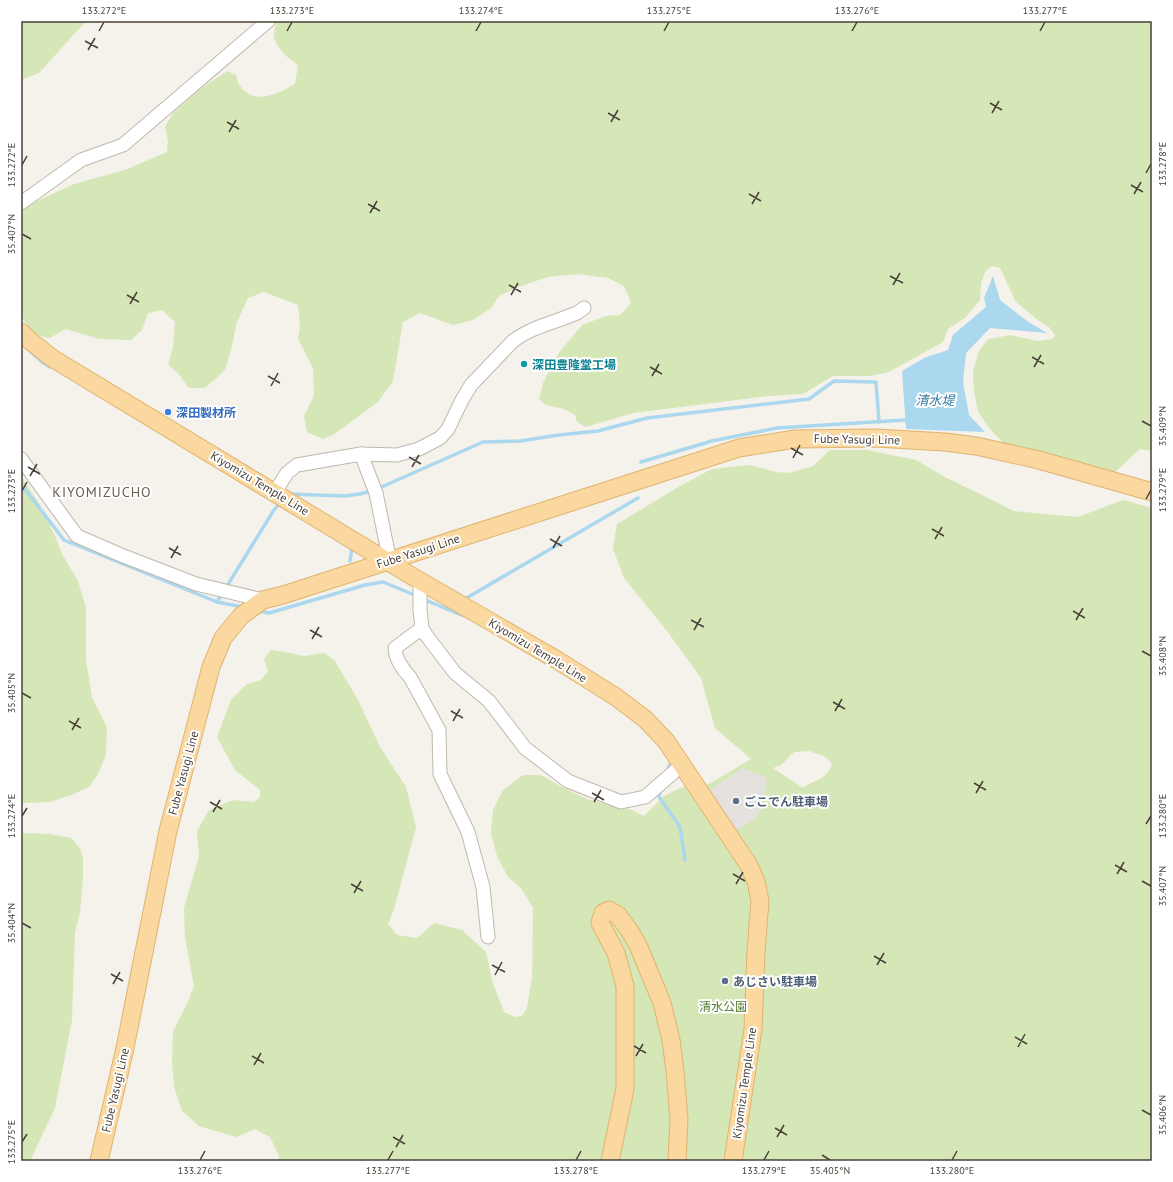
<svg xmlns="http://www.w3.org/2000/svg" width="1173" height="1182" font-family="'PT Sans','Noto Sans JP',sans-serif">
<style>
.green{fill:#d5e7b6;fill-rule:evenodd}
.parking{fill:#e4e1df}
.water{fill:#abd8ee}
.lines{fill:none;stroke-linecap:round;stroke-linejoin:round}
.stream{stroke:#abd8ee;stroke-width:3.5}
.minor-casing{stroke:#c0b8ae;stroke-width:15}
.major-casing{stroke:#dfb46f;stroke-width:19}
.minor{stroke:#fff;stroke-width:13}
.major{stroke:#fad89f;stroke-width:17}
.ticks{fill:none;stroke:#494139;stroke-width:1.5}
.culture-dot{fill:#0f9aa8;stroke:#fff;stroke-width:1.5}
.shop-dot{fill:#3f7fe0;stroke:#fff;stroke-width:1.5}
.service-dot{fill:#5c6f8a;stroke:#fff;stroke-width:1.5}
.labels{text-anchor:middle;dominant-baseline:central;stroke-width:4;stroke-linejoin:round;paint-order:stroke}
.culture-label{font-size:12px;font-weight:bold;fill:#0d838f;stroke:#fff;text-anchor:start}
.shop-label{font-size:12px;font-weight:bold;fill:#366cbe;stroke:#fff;text-anchor:start}
.street-label{font-size:12px;fill:#494139;stroke:#fff}
.service-label{font-size:12px;font-weight:bold;fill:#4e5e75;stroke:#fff;text-anchor:start}
.park-label{font-size:12px;fill:#50792e;stroke:#fff}
.water-label{font-size:13px;font-style:italic;fill:#327ba1;stroke:#fff}
.quarter-label{font-size:14px;letter-spacing:1px;fill:#6b5e51;stroke:#fff}
.neatline{fill:none;stroke:#494139;stroke-width:1.5}
.ticks-label{font-size:10px;text-anchor:middle;fill:#494139}
</style>
<rect width="100%" height="100%" fill="#f5f1eb"/>
<g class="green">
<polygon points="21,21 86,21 39,73 21,80"/>
<path d="M279,21H1152V451L1140,449L1113,474L1004,444L990,429L978,412L974,391L973,371L979,351L988,339L1011,335L1037,341L1052,339L1055,335L1049,327L1039,321L1016,302L1000,268L992,266L986,270L981,283L980,300L966,317L948,329L943,342L889,372L870,376H833L803,394L768,396L633,413L586,427L577,422L575,415L564,409L546,405L539,399L543,383L558,354L582,325L606,316L620,315L631,303L624,286L608,278L577,274L548,277L518,287L499,296L491,308L473,320L453,325L420,313L403,322L393,381L378,402L333,435L323,439L307,432L304,416L314,395L313,368L298,339L300,326L298,305L264,292L248,298L237,322L231,350L225,370L205,388H189L178,373L168,365L173,347L175,322L162,310L148,313L142,330L131,340L99,339L66,329L50,338L34,335L21,316V211L37,201L74,184L125,170L167,152L168,141L165,127L173,113L199,90L227,71L236,75C237,79 238,84 241,87C256,106 279,93 295,84L298,65C288,58 276,49 274,36C274,32 275,27 276,23Z"/>
<path d="M830,450H867L916,460L943,476L1014,511L1078,517L1123,500L1152,508V1161H279V1156L270,1137L255,1129L236,1137L199,1126L182,1111L174,1087L172,1061L173,1031L187,1004L194,986L185,937L184,908L199,856L197,831L209,810L233,800L254,802L260,797V790L235,770L217,737L231,700L247,684L261,680L268,671L264,659L271,650L285,652L304,656L325,653L335,661L358,700L380,747L406,787L416,827L394,909L388,924L397,935L417,938L434,923L462,930L486,952L493,984L504,1012L515,1017L522,1016L527,1008L532,978L533,908L521,888L508,877L497,856L491,833L493,810L503,790L523,775H541L560,786L587,799L632,810L644,816L664,796L687,785L702,788L751,759L715,728L701,678L667,631L624,578L613,549L617,524L680,486L712,469L750,465L776,472L789,473L813,466ZM809,751L826,757L832,764C826,781 816,778 803,788L773,768L781,765L794,752Z"/>
<polygon points="21,476 41,507 55,536 62,554 78,581 86,608 86,660 92,697 107,727 106,755 98,774 89,787 71,795 50,802 21,803"/>
<polygon points="21,833 50,834 71,838 80,848 83,858 83,879 80,912 75,932 72,1020 55,1108 30,1161 21,1161"/>
</g>
<polygon class="parking" points="743,768 765,777 767,782 758,817 733,832 707,792"/>
<polygon class="water" points="993,276 1000,300 1027,321 1047,333 990,328 966,353 963,382 969,415 985,432 906,429 902,371 924,358 948,350 953,335 986,307 984,298"/>
<g class="lines">
<g class="stream">
<polyline points="30,351 42,362 50,367"/>
<polyline points="641,462 712,441 777,428 905,420"/>
<polyline points="21,484 64,540 217,602 243,607"/>
<polyline points="288,494 345,496 360,494 377,489 483,442 520,441 559,435 598,431 647,418 809,399 834,381 876,382 879,422"/>
<polyline points="350,561 352,549 350,548"/>
<polyline points="423,599 447,609 452,606"/>
<polyline points="463,600 638,498"/>
<polyline points="217,602 274,510 281,502"/>
<polyline points="447,609 465,616"/>
<polyline points="259,611 269,613 365,585 383,582 417,596"/>
<polyline points="667,772 672,759"/>
<polyline points="661,789 659,797 680,827 685,860"/>
</g>
<g class="minor-casing">
<g id="minor">
<polyline points="21,203 81,160 123,145 268,21"/>
<polyline points="361,454 376,493 388,552 387,561"/>
<polyline points="21,459 77,536 121,555 196,584 263,600"/>
<path d="M275,492L287,473L297,465L361,454L397,455L419,449L440,438L448,429L462,400L471,385L513,341C531,327 556,322 577,313L584,308"/>
<path d="M420,581V610L422,628L395,648C395,658 403,670 410,677L439,730L440,774L468,832L483,887L488,937"/>
<polyline points="422,628 426,635 455,673 489,701 525,748 568,781 621,802 645,797 682,765"/>
</g>
</g>
<g class="major-casing">
<g id="major">
<polyline points="21,332 29,340 52,358 420,581 557,660 616,697 645,719 666,741 748,864 756,881 760,901 756,951 753,1029 733,1161"/>
<polyline points="99,1161 125,1048 168,831 211,667 223,638 241,616 263,600 283,595 739,448 795,439 876,438 945,442 976,446 1039,460 1152,492"/>
<polyline points="610,1161 625,1089 625,986 616,953 600,923 603,913 609,910 618,915 629,930 638,945 662,1003 671,1040 675,1071 679,1118 677,1161"/>
</g>
</g>
<use href="#minor" class="minor"/>
<use href="#major" class="major"/>
</g>
<path class="ticks" d="M99,31L104,22M287,31L292,22M476,31L481,22M664,31L669,22M852,31L857,22M1040,31L1045,22M85,41L98,48M88,50L95,38M990,103L1002,110M608,113L620,120M992,113L999,101M227,122L239,129M611,122L618,110M229,132L236,120M22,165L27,156M1146,173L1151,164M1131,185L1143,192M749,194L761,201M1134,194L1141,182M368,204L380,211M752,204L759,192M370,213L377,201M22,234L31,239M890,276L903,283M509,285L521,292M893,285L900,273M127,295L139,302M511,295L518,283M130,304L137,292M1032,357L1044,364M650,367L662,374M1034,367L1041,355M268,376L280,383M652,376L659,364M271,386L278,373M1142,421L1151,426M791,448L803,455M409,457L421,464M793,458L800,445M28,467L40,474M412,467L419,455M30,476L37,464M22,491L27,482M1146,499L1151,490M932,529L944,536M550,539L562,546M935,539L942,527M169,548L181,555M553,548L560,536M171,558L178,546M1073,611L1085,618M691,620L704,627M1076,620L1083,608M310,630L322,637M694,630L701,618M312,639L319,627M1142,651L1151,656M22,693L31,698M833,702L845,709M451,711L463,718M835,711L842,699M69,721L81,728M453,721L460,709M72,730L79,718M974,783L986,790M592,793L604,800M976,793L983,781M210,802L222,809M594,802L601,790M213,812L220,800M22,816L27,808M1146,824L1151,816M1115,865L1127,872M733,874L745,881M1117,874L1124,862M1142,881L1151,886M351,884L363,891M736,884L743,872M354,893L361,881M22,923L31,928M874,956L886,963M492,965L505,972M877,965L884,953M111,974L123,981M495,975L502,962M113,984L120,972M1015,1037L1027,1044M634,1046L646,1053M1018,1047L1025,1034M252,1056L264,1063M636,1056L643,1044M254,1065L261,1053M1142,1110L1151,1115M775,1128L787,1135M393,1137L405,1144M777,1137L784,1125M22,1142L27,1134M396,1147L403,1135M822,1155L830,1160M200,1160L205,1151M388,1160L393,1151M576,1160L581,1151M764,1160L769,1151M952,1160L957,1151"/>
<circle class="culture-dot" cx="524" cy="364" r="4"/>
<circle class="shop-dot" cx="168" cy="412" r="4"/>
<g class="service-dot">
<circle cx="736" cy="801" r="4"/>
<circle cx="725" cy="981" r="4"/>
</g>
<g class="labels">
<g class="culture-label">
<text x="532" y="364">深田豊隆堂工場</text>
</g>
<g class="shop-label">
<text x="176" y="412">深田製材所</text>
</g>
<g class="street-label">
<text transform="translate(857 439) rotate(1)">Fube Yasugi Line</text>
<text transform="translate(260 483) rotate(31)">Kiyomizu Temple Line</text>
<text transform="translate(418 551) rotate(-18)">Fube Yasugi Line</text>
<text transform="translate(538 650) rotate(31)">Kiyomizu Temple Line</text>
<text transform="translate(183 773) rotate(-75)">Fube Yasugi Line</text>
<text transform="translate(744 1083) rotate(-82)">Kiyomizu Temple Line</text>
<text transform="translate(115 1090) rotate(-77)">Fube Yasugi Line</text>
</g>
<g class="service-label">
<text x="744" y="801">ごこでん駐車場</text>
<text x="733" y="981">あじさい駐車場</text>
</g>
<g class="park-label">
<text x="723" y="1006">清水公園</text>
</g>
<g class="water-label">
<text x="935" y="400">清水堤</text>
</g>
<g class="quarter-label">
<text x="102" y="492">KIYOMIZUCHO</text>
</g>
</g>
<rect width="1173" height="1182" fill="none" stroke="#ffffff" stroke-width="44"/>
<rect x="22" y="22" width="1129" height="1138" class="neatline"/>
<g class="ticks-label">
<text x="104" y="14">133.272°E</text>
<text x="292" y="14">133.273°E</text>
<text x="481" y="14">133.274°E</text>
<text x="669" y="14">133.275°E</text>
<text x="857" y="14">133.276°E</text>
<text x="1045" y="14">133.277°E</text>
<text transform="translate(1162 164) rotate(-90)" y="4">133.278°E</text>
<text transform="translate(11 165) rotate(-90)" y="4">133.272°E</text>
<text transform="translate(11 234) rotate(-90)" y="4">35.407°N</text>
<text transform="translate(1162 426) rotate(-90)" y="4">35.409°N</text>
<text transform="translate(1162 490) rotate(-90)" y="4">133.279°E</text>
<text transform="translate(11 491) rotate(-90)" y="4">133.273°E</text>
<text transform="translate(1162 656) rotate(-90)" y="4">35.408°N</text>
<text transform="translate(11 693) rotate(-90)" y="4">35.405°N</text>
<text transform="translate(1162 816) rotate(-90)" y="4">133.280°E</text>
<text transform="translate(11 816) rotate(-90)" y="4">133.274°E</text>
<text transform="translate(1162 886) rotate(-90)" y="4">35.407°N</text>
<text transform="translate(11 923) rotate(-90)" y="4">35.404°N</text>
<text transform="translate(1162 1115) rotate(-90)" y="4">35.406°N</text>
<text transform="translate(11 1142) rotate(-90)" y="4">133.275°E</text>
<text x="200" y="1174">133.276°E</text>
<text x="388" y="1174">133.277°E</text>
<text x="576" y="1174">133.278°E</text>
<text x="764" y="1174">133.279°E</text>
<text x="830" y="1174">35.405°N</text>
<text x="952" y="1174">133.280°E</text>
</g>
</svg>
